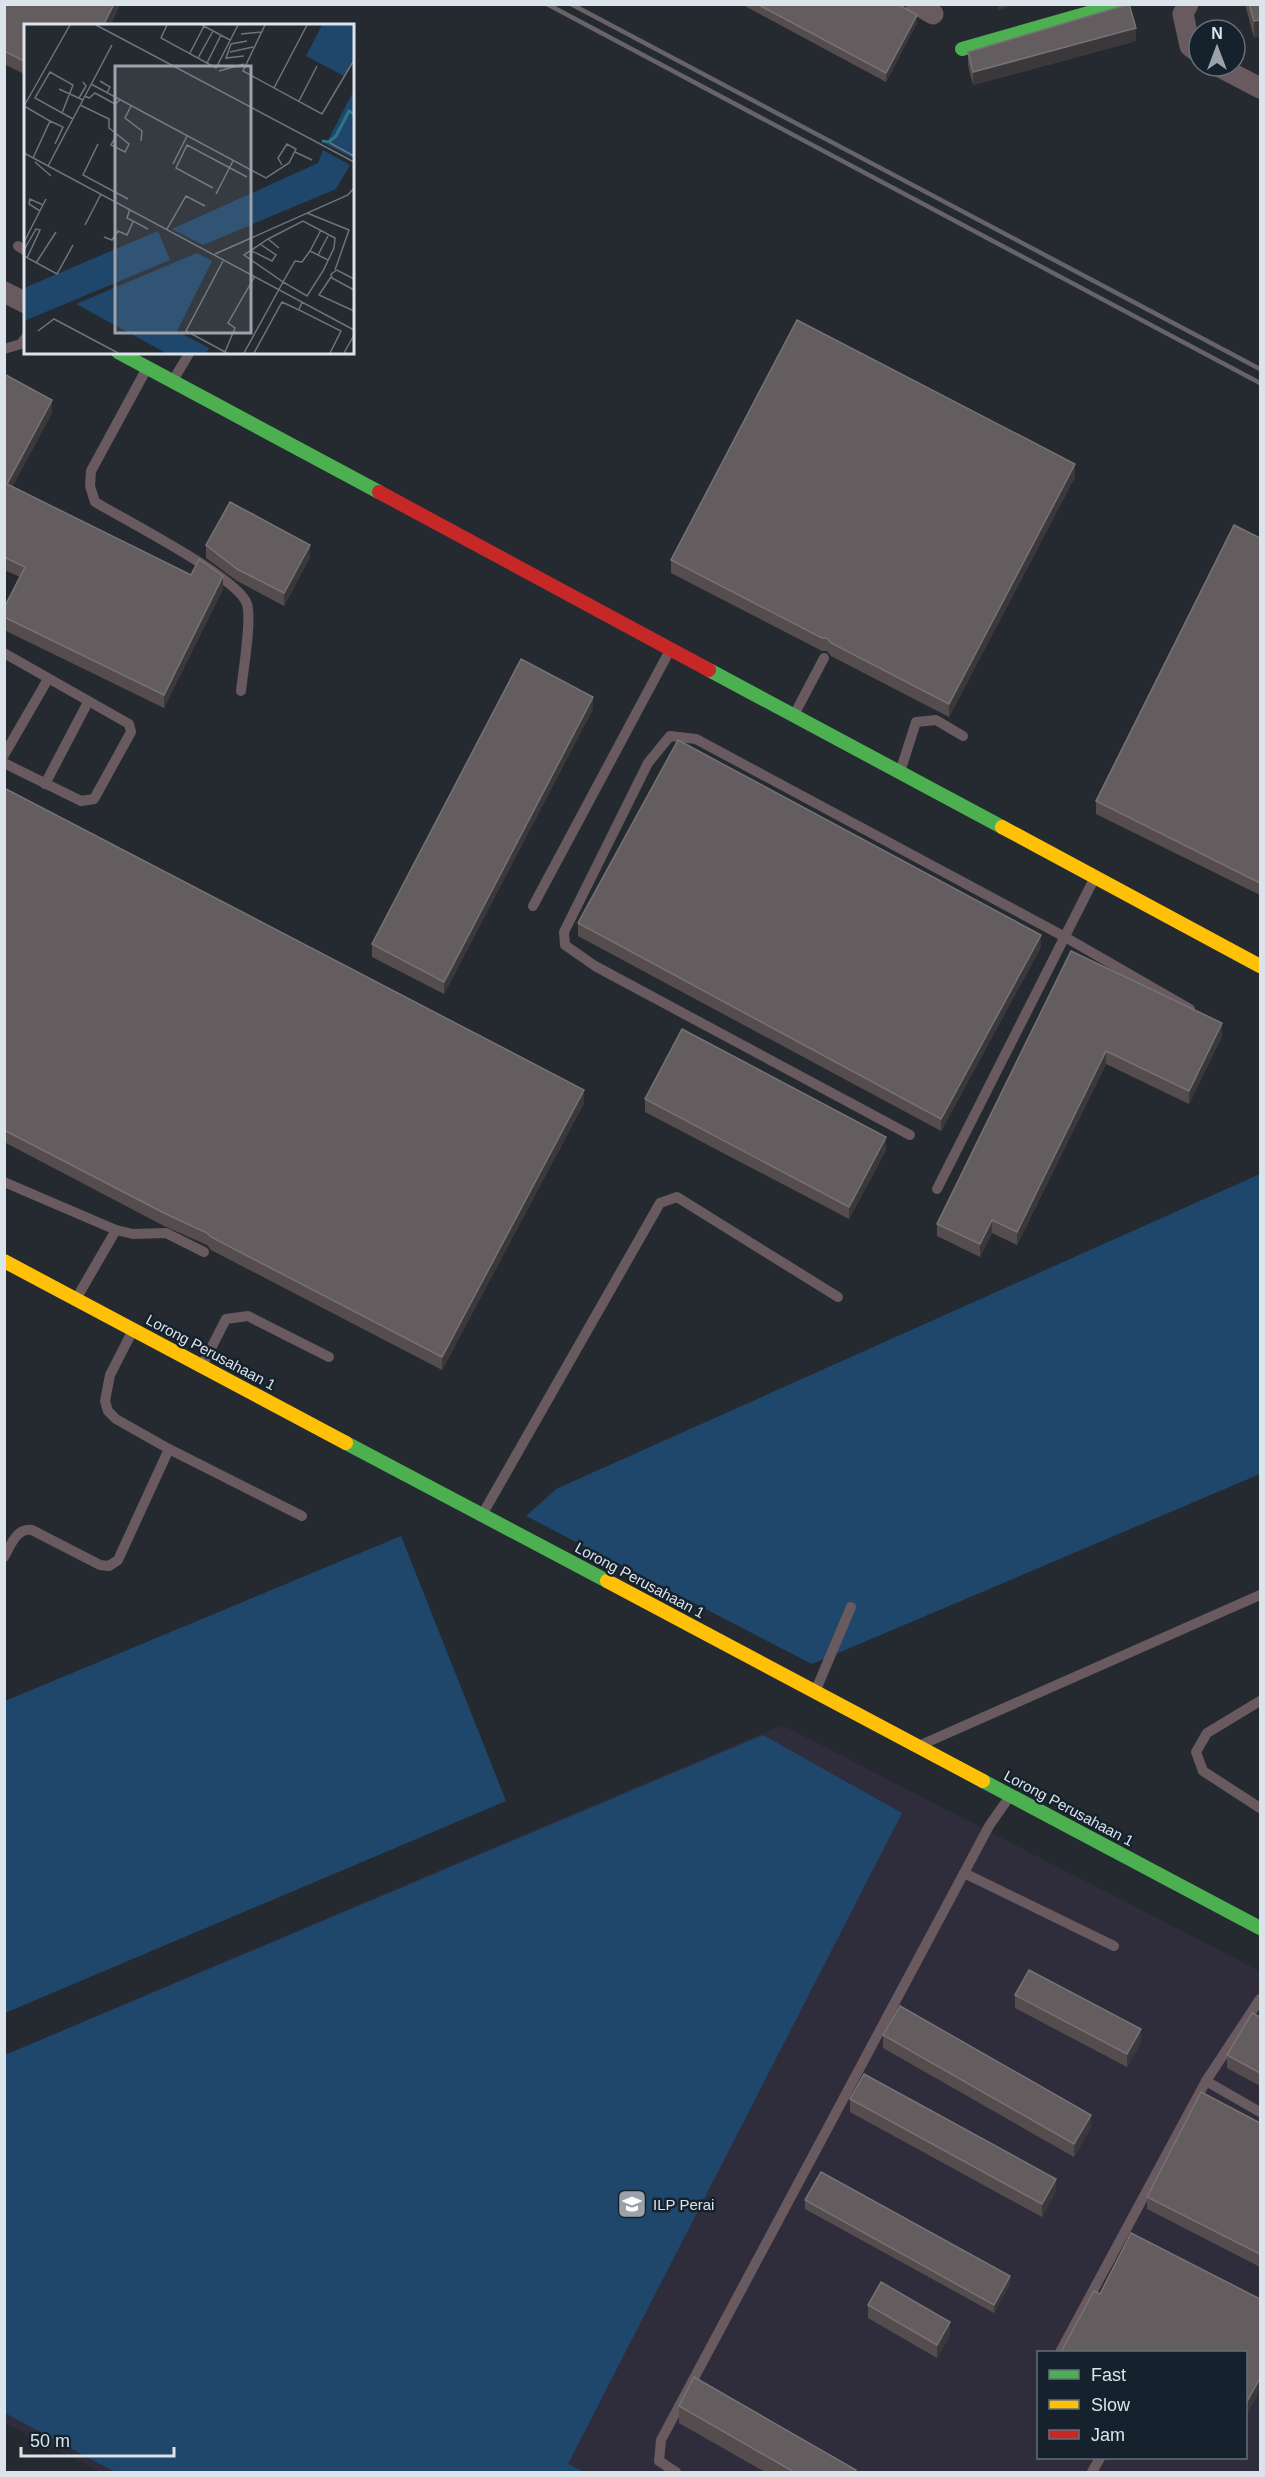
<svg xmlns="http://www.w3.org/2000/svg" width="1265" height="2477" font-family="Helvetica,sans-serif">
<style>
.education{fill:#2f2d3c;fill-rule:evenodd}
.green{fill:#1f476c}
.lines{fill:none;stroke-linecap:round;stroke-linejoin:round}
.lane{stroke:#685a5f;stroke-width:10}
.street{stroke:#685a5f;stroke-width:21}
.fast{stroke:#4caf50;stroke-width:14}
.slow{stroke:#ffc107;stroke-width:14}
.jam{stroke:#c62828;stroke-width:14}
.rail{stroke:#686367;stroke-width:4.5}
.wall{fill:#554c4e}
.shaded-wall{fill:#3b383b}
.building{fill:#635d5f;stroke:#767275;stroke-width:1.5}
.labels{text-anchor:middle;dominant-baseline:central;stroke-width:5;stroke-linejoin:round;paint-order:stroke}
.street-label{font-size:15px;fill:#dbe3eb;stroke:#15212c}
.poi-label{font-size:15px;fill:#dbe3eb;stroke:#15212c;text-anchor:start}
.inset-river{fill:none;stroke:#2d7684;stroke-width:3}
.inset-road{fill:none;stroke:#6d747b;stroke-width:1.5}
.view{fill:#9ba2aa;fill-opacity:0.15;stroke:#9ba2aa;stroke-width:3}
.inset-edge{fill:none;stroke:#dbe3eb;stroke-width:3}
</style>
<rect width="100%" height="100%" fill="#242a30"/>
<path class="education" d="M782,1725L1260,1971V2472H100L5,2423L4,2055ZM1038,2352H1246V2458H1038Z"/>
<g class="green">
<polygon points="1260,1174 1260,1474 812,1664 526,1516 556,1489"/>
<polygon points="401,1536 506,1801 5,2013 5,1701"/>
<polygon points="763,1735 902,1813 568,2464 584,2472 115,2472 5,2413 5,2055"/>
</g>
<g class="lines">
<g class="lane">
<polyline points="18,246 26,251"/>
<polyline points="4,349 21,344 26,337"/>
<path d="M147,368L91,471L90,486L95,502C122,518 239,578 247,604C252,621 243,671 241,691"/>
<polyline points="172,382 190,352"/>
<polyline points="4,653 129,724 131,732 94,799 81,801 4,763"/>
<polyline points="794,715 824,658"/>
<polyline points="4,755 48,679"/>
<polyline points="900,772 916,722 936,720 963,736"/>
<polyline points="45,784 88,702"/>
<polyline points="533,906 670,650"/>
<polyline points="910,1135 595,966 565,945 564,932 648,763 670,736 696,739 1065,937 1190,1009"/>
<polyline points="4,1182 116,1230"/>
<polyline points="937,1189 1095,877"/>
<polyline points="76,1299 116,1230 133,1234 166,1233 204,1252"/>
<polyline points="133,1330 110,1375 105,1401 108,1411 116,1419 169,1449 302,1516"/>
<polyline points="202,1366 226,1319 248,1316 329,1357"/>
<polyline points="482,1515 660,1203 677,1197 838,1297"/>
<path d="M4,1557C11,1545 17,1527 32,1530L100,1565L109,1566L118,1560L169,1449"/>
<polyline points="815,1692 851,1607"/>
<polyline points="1260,1701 1207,1733 1196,1752 1203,1771 1260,1808"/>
<polyline points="923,1744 1260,1595"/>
<polyline points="964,1873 1114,1946"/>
<polyline points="1206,2081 1260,2112"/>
<polyline points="1060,2352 1206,2081 1260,1999"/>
<polyline points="676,2472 659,2461 661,2440 964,1873 989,1826 1010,1796"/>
<polyline points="1092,2472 1100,2458"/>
</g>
<g class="street">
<polyline points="916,4 933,14"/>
<polyline points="1188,4 1183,14 1190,46 1199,53"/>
<polyline points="1218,66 1260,88"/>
<polyline points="4,292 26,303"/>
</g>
<g class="fast">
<polyline points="962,49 1120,4"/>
<polyline points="118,352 379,492"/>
<polyline points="709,670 1002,827"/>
<polyline points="346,1443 607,1581"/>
<polyline points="983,1781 1260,1928"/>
</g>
<g class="slow">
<polyline points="1002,827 1260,966"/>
<polyline points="4,1261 346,1443"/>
<polyline points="607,1581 983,1781"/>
</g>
<polyline class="jam" points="379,492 709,670"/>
<g class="rail">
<polyline points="547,4 1260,383"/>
<polyline points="571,4 1260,369"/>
</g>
</g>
<g class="wall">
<polygon points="4,4 120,4 110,26 26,26 26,75 4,64"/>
<polygon points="741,4 898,4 917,23 886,82"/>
<polygon points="1245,4 1260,4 1254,38"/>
<polygon points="1136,41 973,85 968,65 968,52"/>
<polygon points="4,374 52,413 12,487 191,575 223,589 164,708 4,630 4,617 20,577 4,570"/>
<polygon points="1075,477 949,717 831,656 827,651 822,651 671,573 671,560"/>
<polygon points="1260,538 1260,895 1096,814 1096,801"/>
<polygon points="206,545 310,557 284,606 237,581 206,558"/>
<polygon points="593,709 444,994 372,957 372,944"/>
<polygon points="4,788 584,1103 442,1370 211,1250 207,1245 164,1226 4,1142"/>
<polygon points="578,923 1041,947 941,1131 578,936"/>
<polygon points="1071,951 1222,1036 1189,1104 1106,1064 1017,1245 992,1233 980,1257 937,1236 937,1224"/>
<polygon points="645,1099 886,1150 849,1219 645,1112"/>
<polygon points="1015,1995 1141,2042 1127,2067 1015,2008"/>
<polygon points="1260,2017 1260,2086 1227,2068 1227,2055"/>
<polygon points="883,2035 1091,2127 1074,2157 883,2048"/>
<polygon points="850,2099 1056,2191 1042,2217 850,2112"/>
<polygon points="1260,2123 1260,2267 1147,2209 1147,2197"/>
<polygon points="805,2200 1010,2284 994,2313 805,2209"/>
<polygon points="868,2305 950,2335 937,2358 868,2318"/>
<polygon points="679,2406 856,2472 765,2472 679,2423"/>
</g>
<g class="shaded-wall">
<polygon points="114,4 120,4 110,26 103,26"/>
<polygon points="998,4 1017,4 998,10"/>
<polygon points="917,15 917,23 886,82 886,73"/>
<polygon points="1260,20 1260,36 1254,38 1254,21"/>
<polygon points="1136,28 1136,41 973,85 973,72"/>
<polygon points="52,400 52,413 7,497 7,484"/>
<polygon points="1075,464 1075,477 949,717 949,704"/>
<polygon points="310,545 310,557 284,606 284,593"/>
<polygon points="223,576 223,589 164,708 164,695"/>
<polygon points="593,697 593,709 444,994 444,982"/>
<polygon points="1041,935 1041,947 941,1131 941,1119"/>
<polygon points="1222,1023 1222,1036 1189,1104 1189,1091"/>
<polygon points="1106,1051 1106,1064 1017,1245 1017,1232"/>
<polygon points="584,1090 584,1103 442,1370 442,1357"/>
<polygon points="886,1137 886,1150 849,1219 849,1207"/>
<polygon points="992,1220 992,1233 980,1257 980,1244"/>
<polygon points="1141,2029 1141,2042 1127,2067 1127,2054"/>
<polygon points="1091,2115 1091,2127 1074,2157 1074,2144"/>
<polygon points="1056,2179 1056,2191 1042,2217 1042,2204"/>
<polygon points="1010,2276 1010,2284 994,2313 994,2305"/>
<polygon points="950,2322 950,2335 937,2358 937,2345"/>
<polygon points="1260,2378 1260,2390 1245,2418 1245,2405"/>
</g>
<g class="building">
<polygon points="4,4 114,4 103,26 26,26 26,62 4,51"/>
<polygon points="757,4 898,4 917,15 886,73"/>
<polygon points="1129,4 1136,28 973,72 968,52"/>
<polygon points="1249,4 1260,4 1260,20 1254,21"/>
<polygon points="797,320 1075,464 949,704 831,643 827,638 822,638 671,560"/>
<polygon points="4,374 52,400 7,484 191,575 199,559 223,576 164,695 4,617 4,608 25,567 4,557"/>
<polygon points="230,502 310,545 284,593 237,569 206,545"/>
<polygon points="1234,525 1260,538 1260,883 1096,801"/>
<polygon points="521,659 593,697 444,982 372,944"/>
<polygon points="678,740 1041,935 941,1119 578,923"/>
<polygon points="4,788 584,1090 442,1357 211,1237 207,1233 164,1213 4,1130"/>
<polygon points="1071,951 1222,1023 1189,1091 1106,1051 1017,1232 992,1220 980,1244 937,1224"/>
<polygon points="682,1029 886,1137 849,1207 645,1099"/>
<polygon points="1029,1970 1141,2029 1127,2054 1015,1995"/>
<polygon points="900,2006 1091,2115 1074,2144 883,2035"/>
<polygon points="1252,2013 1260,2017 1260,2073 1227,2055"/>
<polygon points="864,2074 1056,2179 1042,2204 850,2099"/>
<polygon points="1201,2092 1260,2123 1260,2254 1147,2197"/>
<polygon points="821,2172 1010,2276 994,2305 805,2200"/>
<polygon points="1131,2233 1260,2299 1260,2378 1245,2405 1245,2352 1061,2352 1094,2291 1100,2294"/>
<polygon points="881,2282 950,2322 937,2345 868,2305"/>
<polygon points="694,2377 856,2470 855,2472 794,2472 679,2406"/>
</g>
<defs>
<g id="university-square" transform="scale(1.5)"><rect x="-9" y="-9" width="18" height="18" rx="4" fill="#9ba2aa" stroke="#15212c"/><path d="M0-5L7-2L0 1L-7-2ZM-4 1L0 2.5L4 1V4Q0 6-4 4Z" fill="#fff"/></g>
</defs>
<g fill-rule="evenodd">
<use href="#university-square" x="632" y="2204"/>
</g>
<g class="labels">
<g class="street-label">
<text transform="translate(211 1352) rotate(28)">Lorong Perusahaan 1</text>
<text transform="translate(640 1580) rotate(28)">Lorong Perusahaan 1</text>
<text transform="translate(1069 1808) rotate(28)">Lorong Perusahaan 1</text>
</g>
<g class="poi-label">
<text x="653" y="2204">ILP Perai</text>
</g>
</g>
<g transform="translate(24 24)">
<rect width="330" height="330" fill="#242a30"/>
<path d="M298,1H330V33L320,52L282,32ZM330,66V131L328,134L302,120ZM299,126L326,141L312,165L179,221L148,205L294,139ZM134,207L146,236L0,297V264ZM173,229L188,237L153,307L185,324L182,329H142L52,280Z" fill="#1f476c"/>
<path class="inset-river" d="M298,117L305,118L312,112L325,87L330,90"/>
<path class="inset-road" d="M72,1L330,138M143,1L137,14L192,44L214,1M178,1L206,16M241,1L219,47L298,90L330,36M217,10L238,8M206,28L229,23M166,29L180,2M220,32L202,34L207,20L223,17M174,34L189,7M183,39L197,11M195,47L220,40M76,57L86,63L83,69M67,60L242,154L265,139L272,125L263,120L254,134L258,141M250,64L283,1M35,65L59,76M61,72L65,74L71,69L91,80L96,76M55,74L62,62L59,58M275,77L293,42M56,81L85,95V104L105,120L101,128L87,121L92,112M0,82L26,97L9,134M0,82L46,1M107,82L101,94L118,107L117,117M38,89L49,61L26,48L11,74L49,95M26,97L39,103L31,120M306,119L330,132M74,120L59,151L104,175M271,128L288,136M0,129L330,306M11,138L27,152M149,140L163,112M24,142L88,21M189,164L152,144L163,121L223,153M192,170L209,137M106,185L103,194L124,205M16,187L5,180L6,175L19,181M283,189L325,206L311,246M61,201L77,170M143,205L162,172L181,182M80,213L88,216L94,207L103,211L109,198M244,215L279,197L311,214L310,224L299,247L283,272L259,258L271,237L278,238L286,227L304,236M0,218L22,175M0,226L12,205L16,206L3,234M226,226L248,237L252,231L236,220M286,227L297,206M191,230L324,171L330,164M294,231L305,210M0,232L33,250L49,221M200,235L162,307L203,329M12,239L32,208M307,253L295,271L330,287M330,255L313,246L307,250L308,254L330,266M278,278L275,286L317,307L306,329M14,307L30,295L94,329M201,328L211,304L204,299L231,252M220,329L259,258L220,231L244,215L255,224M230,329L258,278L275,286M320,329L330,311"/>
<path class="view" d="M91,42H227V309H91Z"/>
<rect width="330" height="330" class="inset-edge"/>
</g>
<rect width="1265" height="2477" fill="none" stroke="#dbe3eb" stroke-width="12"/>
<rect x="1037" y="2351" width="210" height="108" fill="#15212c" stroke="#646f78" stroke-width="1.5"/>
<rect x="1049" y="2370" width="30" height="9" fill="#4caf50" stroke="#646f78" stroke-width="1.5"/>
<text x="1091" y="2381" font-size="18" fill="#dbe3eb">Fast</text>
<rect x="1049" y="2400" width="30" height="9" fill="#ffc107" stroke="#646f78" stroke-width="1.5"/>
<text x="1091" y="2411" font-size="18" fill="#dbe3eb">Slow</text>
<rect x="1049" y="2430" width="30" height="9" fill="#c62828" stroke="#646f78" stroke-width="1.5"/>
<text x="1091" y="2441" font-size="18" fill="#dbe3eb">Jam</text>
<g transform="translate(1217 48)"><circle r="28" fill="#15212c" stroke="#646f78" stroke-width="1.5"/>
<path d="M0-4.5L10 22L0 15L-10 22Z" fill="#9ba2aa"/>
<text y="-9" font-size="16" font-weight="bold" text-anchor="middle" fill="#dbe3eb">N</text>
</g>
<path d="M21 2447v9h153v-9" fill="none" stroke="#dbe3eb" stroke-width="3"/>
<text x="30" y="2447" font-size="18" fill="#dbe3eb" stroke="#15212c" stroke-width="4.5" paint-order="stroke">50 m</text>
</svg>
